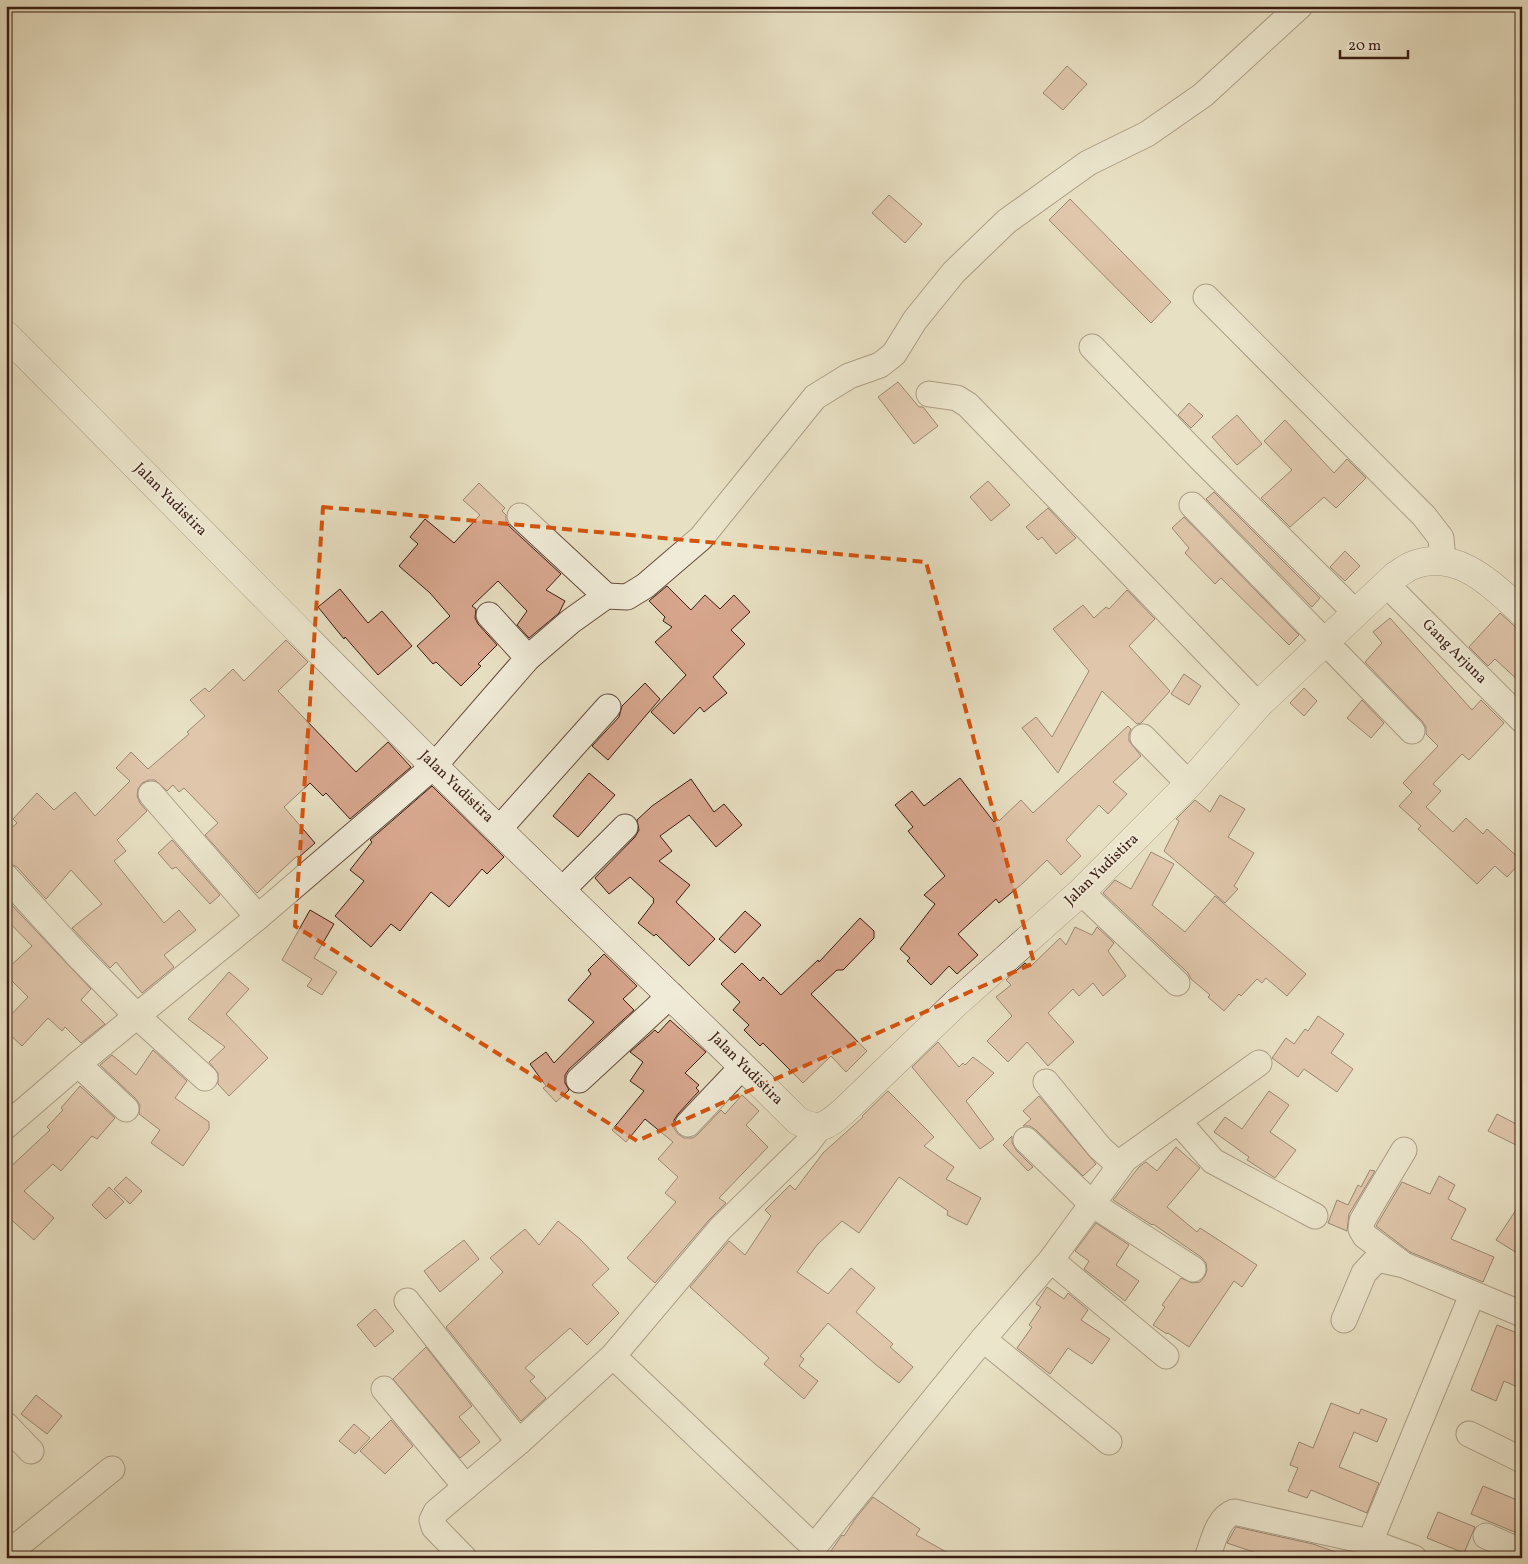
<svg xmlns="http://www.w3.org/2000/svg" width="1528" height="1564" font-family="Vollkorn,serif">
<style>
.building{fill:#d8a78f;stroke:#3a1c12}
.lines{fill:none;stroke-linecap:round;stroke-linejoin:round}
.minor-casing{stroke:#664d3e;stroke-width:27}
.tertiary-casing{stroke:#664d3e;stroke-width:29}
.minor{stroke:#f0ebd8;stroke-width:25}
.tertiary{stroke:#f0ebd8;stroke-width:28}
.marked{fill:none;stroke:#d7530d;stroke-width:4;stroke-dasharray:10 6;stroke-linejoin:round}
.labels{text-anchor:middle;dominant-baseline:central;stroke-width:4;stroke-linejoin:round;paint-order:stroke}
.street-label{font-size:15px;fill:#3a1c12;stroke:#f0ebd8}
</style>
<rect width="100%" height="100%" fill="#e8e0c3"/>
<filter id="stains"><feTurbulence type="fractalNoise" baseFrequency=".004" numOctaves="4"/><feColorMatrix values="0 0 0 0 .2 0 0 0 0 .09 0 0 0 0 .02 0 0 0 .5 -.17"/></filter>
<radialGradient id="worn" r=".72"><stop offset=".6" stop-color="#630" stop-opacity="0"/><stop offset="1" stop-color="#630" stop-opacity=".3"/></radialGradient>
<g class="building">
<polygon points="1067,66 1087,84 1063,110 1043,93"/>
<polygon points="889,195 922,224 905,243 872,213"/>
<polygon points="1070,199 1171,302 1151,323 1049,220"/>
<polygon points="898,382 919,407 923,407 938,426 914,444 878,397"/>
<polygon points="1189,403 1203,416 1191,428 1178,415"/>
<polygon points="1237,415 1262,444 1237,465 1212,437"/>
<polygon points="1285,420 1334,473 1347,459 1366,478 1336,508 1324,497 1290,527 1261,498 1292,470 1264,441"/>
<polygon points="988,481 1010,505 991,521 970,497"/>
<polygon points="479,483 505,508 502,511 506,515 506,521 510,527 561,574 546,590 565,601 559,613 529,638 517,625 527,611 498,581 472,606 476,609 475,618 478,624 497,645 478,664 481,666 461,686 436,662 433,664 417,646 450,616 430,593 399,566 418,544 410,537 425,519 454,543 480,515 463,500"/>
<polygon points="1214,492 1320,598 1312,607 1206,499"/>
<polygon points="1048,508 1076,538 1056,554 1042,537 1038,540 1026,527"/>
<polygon points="1184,517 1299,635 1289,645 1221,578 1215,584 1185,553 1189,548 1172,528"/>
<polygon points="1345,551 1360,566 1345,581 1330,567"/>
<polygon points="667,586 691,610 705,595 720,609 734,595 750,612 731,630 745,644 713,677 727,693 704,712 700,707 674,734 651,712 686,675 655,642 672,627 663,621 665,617 649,601"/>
<polygon points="340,589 368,623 382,611 412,646 378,675 345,637 344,639 318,607"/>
<polygon points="1127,590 1155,619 1129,646 1170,691 1141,723 1137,724 1102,691 1058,773 1022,728 1036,717 1052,737 1089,671 1053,629 1083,605 1094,618 1106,607 1109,609"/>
<polygon points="1500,613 1522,633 1522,684 1495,659 1488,666 1469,647"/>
<polygon points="1390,618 1472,710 1481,700 1504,723 1469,760 1462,754 1433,784 1441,791 1426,807 1453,832 1466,818 1483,834 1487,829 1522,861 1507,877 1495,866 1477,884 1418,829 1421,826 1399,806 1412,792 1403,783 1438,746 1426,734 1426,727 1422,721 1365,662 1382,643 1373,632"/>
<polygon points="286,640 308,662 278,691 356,772 388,742 411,767 350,819 326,793 323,796 310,783 284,807 315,843 298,858 297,856 257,893 205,835 218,823 184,788 179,792 173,785 167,791 155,780 149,780 142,783 138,789 137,796 140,803 147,811 117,840 126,851 114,861 164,923 179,910 196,930 164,955 174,967 142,993 116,962 110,968 72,928 102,904 71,870 46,899 17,867 11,864 6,863 6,833 17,823 13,819 37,793 54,810 75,792 95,816 130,781 116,768 131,752 148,769 189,734 187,732 205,716 190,700 205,688 209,692 233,669 244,681"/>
<polygon points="1184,674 1201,686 1189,705 1171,694"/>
<polygon points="645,683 660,699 608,760 592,746 619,717 622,706"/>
<polygon points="1304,688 1317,701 1304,716 1290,703"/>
<polygon points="1362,700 1384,723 1371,738 1347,718"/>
<polygon points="1128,726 1131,729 1129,734 1129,741 1141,756 1113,782 1127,794 1108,814 1099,805 1066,840 1081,856 1061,875 1047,860 1022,884 999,903 996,899 958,934 978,955 957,974 949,966 931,985 907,961 910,958 900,949 935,904 924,895 945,876 908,831 913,827 895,805 912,791 924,806 960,778 994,822 998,819 999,821 1021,800 1033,813"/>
<polygon points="589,773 615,795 578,837 553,816"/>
<polygon points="691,779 714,812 724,804 742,825 716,847 689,815 660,836 672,851 659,861 690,885 676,902 715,939 689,966 656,934 654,936 638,923 654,902 653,901 654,899 630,877 609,894 595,878 635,837 639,830 637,820 652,806"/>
<polygon points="432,786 504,857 487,874 482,869 449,907 431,892 400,931 391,924 371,947 335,916 364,881 350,870 372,842 370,840"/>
<polygon points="1220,795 1245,809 1228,837 1254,853 1234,886 1238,889 1225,903 1164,851 1179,821 1176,819 1195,800 1210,812"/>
<polygon points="172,840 220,895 210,904 176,867 172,869 158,853"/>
<polygon points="1151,852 1174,864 1152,905 1185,932 1215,896 1306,974 1287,996 1266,978 1262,983 1257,979 1241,996 1239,994 1224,1011 1208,997 1210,995 1191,979 1188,973 1103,893 1115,880 1131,889"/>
<polygon points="6,899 91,989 81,1000 105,1024 81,1043 65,1027 62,1031 48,1018 22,1046 6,1031 6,1020 28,997 6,975 6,970 32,946 6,919"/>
<polygon points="310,910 334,924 314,958 337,972 322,995 307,986 312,979 282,960"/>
<polygon points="745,911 761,925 735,953 719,939"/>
<polygon points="860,918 874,931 874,938 843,970 837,970 811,994 867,1051 846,1072 831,1056 803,1083 763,1043 760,1046 744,1030 749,1025 733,1010 740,1002 721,984 742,963 760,981 763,977 781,995 818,960 819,962"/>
<polygon points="1075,927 1092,935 1097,927 1114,943 1108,951 1126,976 1103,996 1093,983 1079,996 1073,989 1048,1013 1074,1042 1048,1066 1027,1042 1008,1062 987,1041 1012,1016 996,997 1011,985 1006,980 1025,963 1030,967 1060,938 1066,945"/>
<polygon points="604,954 637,986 623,999 634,1010 569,1069 565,1075 565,1083 569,1090 556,1102 543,1088 546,1086 530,1064 546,1052 554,1063 594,1022 568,1000 591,974 588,970"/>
<polygon points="229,972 249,989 226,1014 268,1058 229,1096 218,1084 218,1073 209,1062 225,1047 188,1019"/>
<polygon points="1318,1016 1344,1034 1331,1053 1353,1069 1337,1092 1304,1069 1298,1077 1272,1058 1286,1038 1294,1044 1305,1029 1308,1031"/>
<polygon points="670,1020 706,1052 685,1073 699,1085 696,1088 699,1091 678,1114 674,1120 674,1128 678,1134 684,1138 693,1138 698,1134 721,1110 725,1114 742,1095 759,1111 746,1125 768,1147 719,1198 726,1203 709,1220 655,1283 627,1258 676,1202 665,1193 678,1177 658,1159 673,1142 645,1119 626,1142 612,1130 644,1091 630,1081 643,1062 630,1052 655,1030 658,1033"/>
<polygon points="938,1042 959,1067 963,1063 965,1065 973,1057 994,1073 966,1101 994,1139 980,1149 912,1067"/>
<polygon points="153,1050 187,1081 175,1098 209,1122 209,1129 183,1166 151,1143 160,1130 139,1114 140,1105 136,1099 100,1065 112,1055 136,1075"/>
<polygon points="80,1086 115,1118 97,1139 92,1136 61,1171 53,1164 24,1191 54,1218 34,1240 6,1215 6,1171 50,1130 47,1127 63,1110 61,1108"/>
<polygon points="888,1091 934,1137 924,1146 954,1167 946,1179 981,1198 967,1225 947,1215 948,1211 899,1177 859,1233 842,1221 817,1245 797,1272 828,1294 851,1268 875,1288 856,1312 893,1344 890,1347 913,1367 899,1383 875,1364 828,1323 800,1356 804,1359 799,1366 818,1381 804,1399 764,1364 769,1358 690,1287 729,1241 745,1255 771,1216 765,1210 790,1185 795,1190 823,1153 863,1117 862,1116"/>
<polygon points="1269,1091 1289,1105 1270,1132 1296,1150 1275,1178 1247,1160 1249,1157 1214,1132 1225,1117 1242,1129"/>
<polygon points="1039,1096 1096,1164 1083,1176 1036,1130 1030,1126 1023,1126 1031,1119 1023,1111"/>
<polygon points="1497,1114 1522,1127 1522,1148 1488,1131"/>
<polygon points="1012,1136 1012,1143 1016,1150 1033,1167 1028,1171 1003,1145"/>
<polygon points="1176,1147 1200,1168 1167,1207 1197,1232 1200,1228 1257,1265 1242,1287 1234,1281 1189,1347 1168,1333 1167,1334 1153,1325 1165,1307 1162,1305 1181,1278 1192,1283 1200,1282 1205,1276 1207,1270 1206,1263 1201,1257 1153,1224 1152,1225 1113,1200 1139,1167 1146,1162 1157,1171"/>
<polygon points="1370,1170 1375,1171 1349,1214 1347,1231 1328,1223 1337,1200 1348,1205 1358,1185 1361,1187"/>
<polygon points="1439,1176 1455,1185 1448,1199 1466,1209 1451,1239 1494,1257 1483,1282 1410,1252 1376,1226 1402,1182 1430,1194"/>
<polygon points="126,1177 142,1191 130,1204 114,1189"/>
<polygon points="109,1187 124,1202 106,1219 92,1205"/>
<polygon points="1522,1201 1522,1256 1496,1240"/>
<polygon points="558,1221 580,1239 609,1269 592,1285 619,1313 587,1345 570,1328 525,1368 535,1377 530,1381 546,1398 521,1421 446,1327 503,1272 490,1258 525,1229 539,1245"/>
<polygon points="1096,1223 1129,1245 1116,1265 1139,1281 1125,1301 1084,1269 1089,1261 1075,1251"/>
<polygon points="464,1240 479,1259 440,1292 424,1271"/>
<polygon points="1047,1287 1064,1299 1068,1293 1088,1310 1081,1320 1110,1339 1092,1364 1068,1348 1050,1374 1017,1348 1032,1327 1029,1325 1041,1307 1036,1304"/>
<polygon points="375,1309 394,1331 375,1347 357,1325"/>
<polygon points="1497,1325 1522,1335 1522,1389 1504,1381 1496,1401 1471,1390"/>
<polygon points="426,1347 472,1406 459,1417 480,1442 460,1458 393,1379"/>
<polygon points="36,1395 62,1416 47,1434 21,1414"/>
<polygon points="1331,1403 1359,1414 1361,1409 1387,1419 1377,1442 1354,1432 1339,1467 1379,1483 1367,1513 1311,1490 1307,1498 1288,1491 1298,1468 1290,1465 1299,1442 1313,1448"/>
<polygon points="391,1420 413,1446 385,1474 360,1451"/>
<polygon points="354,1424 370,1438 355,1454 339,1441"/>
<polygon points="1483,1486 1522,1502 1522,1535 1471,1514"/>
<polygon points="873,1497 920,1529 916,1535 957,1558 841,1558 831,1551 842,1535 844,1536 855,1519"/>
<polygon points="1438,1512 1475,1527 1464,1553 1427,1538"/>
<polygon points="1236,1527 1313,1544 1344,1555 1343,1558 1271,1558 1227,1543"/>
</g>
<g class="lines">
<g class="minor-casing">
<g id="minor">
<polyline points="1206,297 1424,516 1441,538 1443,561"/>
<polyline points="1092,347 1203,461 1356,613"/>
<polyline points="929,394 957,398 968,405 1258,705"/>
<polyline points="1192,505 1412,731"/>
<polyline points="520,516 606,596"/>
<polyline points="1386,584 1522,720"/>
<polyline points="489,615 528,658"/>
<polyline points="1143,737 1189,784"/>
<polyline points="151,794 258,917"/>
<polyline points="499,829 608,707"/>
<polyline points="6,877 81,959 137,1016 205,1078"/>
<polyline points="561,891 625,827"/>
<polyline points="1081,892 1177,983"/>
<polyline points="78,1064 126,1109"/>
<polyline points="579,1080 671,995"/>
<polyline points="1046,1082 1100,1148 1120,1166"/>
<polyline points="1178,1121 1213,1161 1315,1216"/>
<polyline points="688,1124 743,1066"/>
<polyline points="6,1126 78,1064 258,917 434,766 528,658 571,621 606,596 627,597 645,586 701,538 815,397 849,376 880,365 894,354 915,320 954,272 1007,221 1088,163 1147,134 1203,95 1300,6"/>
<polyline points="1026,1140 1092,1204 1193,1269"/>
<polyline points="1051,1260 1166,1356"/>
<polyline points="1400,1262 1365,1236 1361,1229 1362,1221 1370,1207 1404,1150"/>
<polyline points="407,1301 519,1442"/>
<polyline points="1344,1320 1364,1273 1377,1259 1404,1265 1522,1314"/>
<polyline points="983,1339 1109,1442"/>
<polyline points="613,1356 814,1547 983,1339 1051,1260 1125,1159 1259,1063"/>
<polyline points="384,1389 466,1487"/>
<polyline points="6,1425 31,1451"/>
<polyline points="1469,1434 1522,1460"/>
<polyline points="1486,1536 1522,1552"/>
<polyline points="1370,1542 1472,1295"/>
<polyline points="6,1555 112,1469"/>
<polyline points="464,1558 434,1527 432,1520 436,1512 519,1442 613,1356 720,1229 807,1144 819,1128"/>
<path d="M1207,1558C1213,1543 1217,1518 1234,1512L1370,1542L1414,1558"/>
</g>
</g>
<g class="tertiary-casing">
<path id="tertiary" d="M6,335C149,478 290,623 433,765C553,885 678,1001 798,1121C821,1132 826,1126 844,1111L955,1004L1081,892L1189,784L1258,705L1395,576C1400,573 1406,568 1411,566C1456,547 1491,584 1522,612"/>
</g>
<use href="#minor" class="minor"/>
<use href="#tertiary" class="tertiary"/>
</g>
<path d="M0 0H1528V1564H0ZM323,507L926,562L1034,963L637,1141L295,926Z" fill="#e8e0c3" fill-opacity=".55" fill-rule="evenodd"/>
<path class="marked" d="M323,507L926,562L1034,963L637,1141L295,926Z"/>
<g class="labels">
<g class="street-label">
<text transform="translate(170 500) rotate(45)">Jalan Yudistira</text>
<text transform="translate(1454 652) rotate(45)">Gang Arjuna</text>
<text transform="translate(456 787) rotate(44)">Jalan Yudistira</text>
<text transform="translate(1102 870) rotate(-44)">Jalan Yudistira</text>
<text transform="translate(746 1069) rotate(45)">Jalan Yudistira</text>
</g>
</g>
<rect width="1528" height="1564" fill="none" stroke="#e8e0c3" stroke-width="25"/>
<rect x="8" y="8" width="1513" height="1549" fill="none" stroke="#3a1c12" stroke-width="2.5"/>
<rect x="12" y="12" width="1503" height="1539" fill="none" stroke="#3a1c12"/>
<path d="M1340 50v8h68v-8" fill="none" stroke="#3a1c12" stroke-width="2.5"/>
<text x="1348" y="50" font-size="15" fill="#3a1c12" stroke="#f0ebd8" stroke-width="4" paint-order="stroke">20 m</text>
<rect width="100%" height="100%" filter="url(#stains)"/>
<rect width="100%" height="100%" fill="url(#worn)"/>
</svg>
